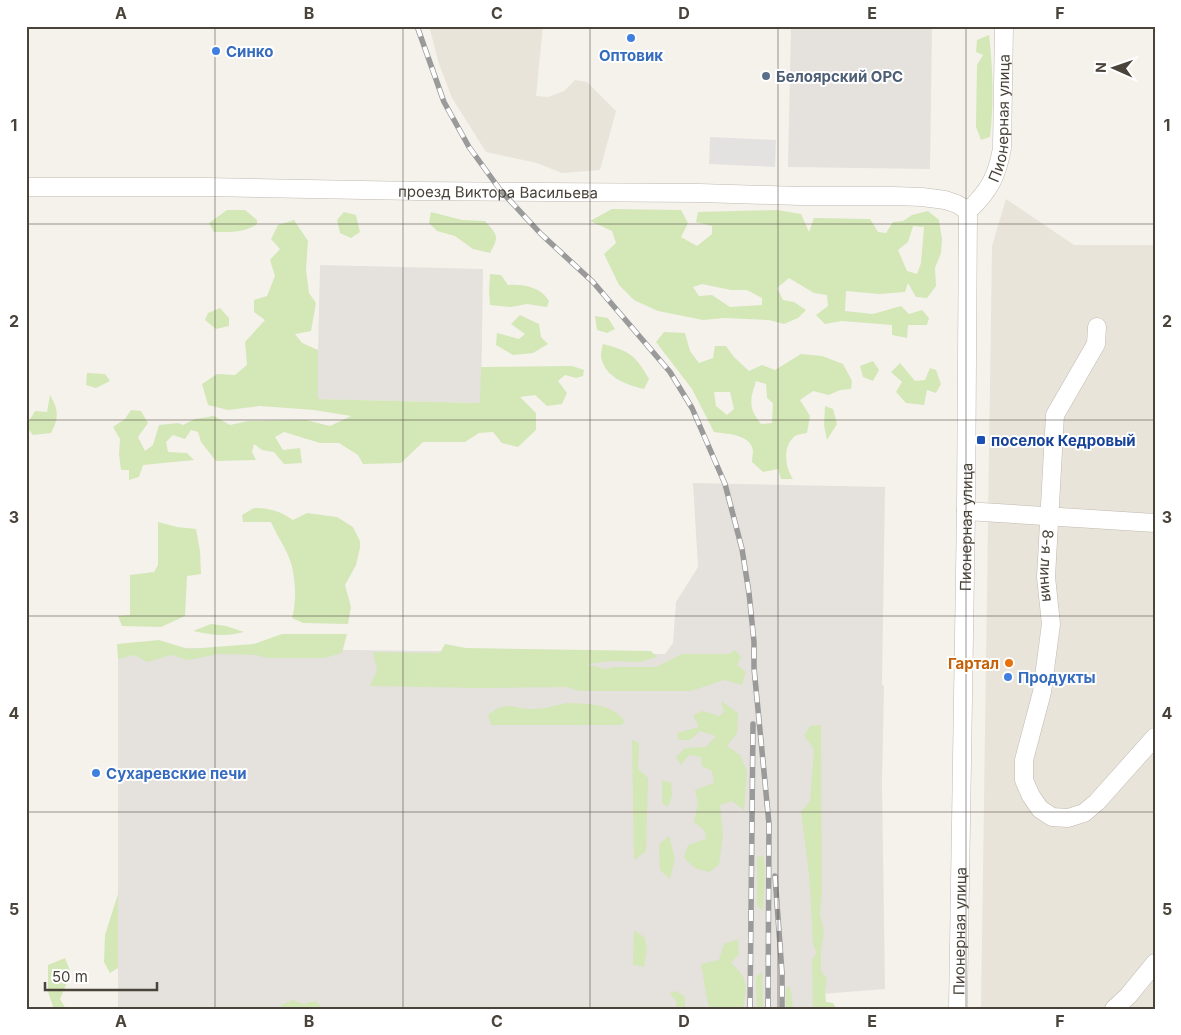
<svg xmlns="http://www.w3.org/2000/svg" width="1181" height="1035" font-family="Inter,sans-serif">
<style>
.residential{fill:#e9e4da}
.industrial{fill:#e5e1dd}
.green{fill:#d3e7b7;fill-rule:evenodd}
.parking{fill:#e4e2e0}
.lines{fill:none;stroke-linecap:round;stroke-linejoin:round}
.minor-casing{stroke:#c0b9af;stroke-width:19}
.minor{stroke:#fff;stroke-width:18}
.rail-casing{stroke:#9a9a9a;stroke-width:5.5}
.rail{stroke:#fff;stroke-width:4;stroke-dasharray:11;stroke-linecap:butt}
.grid{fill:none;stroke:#49433a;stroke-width:1;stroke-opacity:0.55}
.shop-dot{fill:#3f7fe0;stroke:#fff;stroke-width:2}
.service-dot{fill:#5c6f8a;stroke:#fff;stroke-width:2}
.transit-dot{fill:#1a4fb4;stroke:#fff;stroke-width:2}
.food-dot{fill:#e8710a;stroke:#fff;stroke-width:2}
.labels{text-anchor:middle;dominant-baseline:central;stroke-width:4;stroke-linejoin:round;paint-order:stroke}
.shop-label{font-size:15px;font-weight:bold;fill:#366cbe;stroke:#fff;text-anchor:start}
.service-label{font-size:15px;font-weight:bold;fill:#4e5e75;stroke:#fff;text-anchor:start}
.street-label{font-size:15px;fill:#49433a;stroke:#fff}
.transit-label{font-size:15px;font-weight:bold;fill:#164399;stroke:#fff;text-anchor:start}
.food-label{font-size:15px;font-weight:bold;fill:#c56008;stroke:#fff;text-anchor:end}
.neatline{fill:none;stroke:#49433a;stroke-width:2}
.grid-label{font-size:16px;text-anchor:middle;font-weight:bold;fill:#49433a}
</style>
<rect width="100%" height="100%" fill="#f5f2ec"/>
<g class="residential">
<polygon points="429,26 543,26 536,96 548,97 564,91 575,80 587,82 616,111 600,170 562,173 537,163 486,152 452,98 439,64"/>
<polygon points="1006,199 1074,245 1155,245 1155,1009 981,1009 992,246"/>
</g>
<g class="industrial">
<polygon points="791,26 932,26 930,169 788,167"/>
<polygon points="320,265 483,269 481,403 317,399"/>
<polygon points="693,483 885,487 882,685 884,686 882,784 885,989 821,994 821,1009 118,1009 118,647 665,654 673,643 676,602 698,567"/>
</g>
<g class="green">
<path d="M989,35C993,69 994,104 990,137L981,140L976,127L977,65L983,55L976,52L977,40Z"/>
<path d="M612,209L681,210L688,223L681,237L697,246L712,234V226L696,222L698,212L777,210L801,214L809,232L814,218L870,219L878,232L886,233L893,222L903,221L912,215L928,211L939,220L942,239L941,253L935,268L936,286L927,298L916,297L908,283L905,292L879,294L846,291L845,311L873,314L901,306L909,314L922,310L929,318L927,325H908L907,338L892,335V325L842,321L825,324L816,315L828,306L827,295L814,293L789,278L777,288L783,300L794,302L806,310L798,318L784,324L769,320L724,318L703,320L658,311L634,300L619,285L604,254L616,243L612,231L590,221ZM913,226L924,227L921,263L917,274L907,271L898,250L908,242ZM702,284L731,290H747L762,298V305L730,307L712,295L699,296L693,287Z"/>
<path d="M227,210H245L257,220V224C244,233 229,232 214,232L209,223Z"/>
<polygon points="344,212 356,215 360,232 351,238 340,233 337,220"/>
<path d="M431,212L462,220L485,221C497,235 500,236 490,253L473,249L455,236L437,231L429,223Z"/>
<polygon points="294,220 308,241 306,270 309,293 316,303 311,331 295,334 302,343 318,350 318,399 480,403 481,367 572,366 584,370 583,376 576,378 565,375 558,381 567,393 562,404 547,406 535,395 520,397 536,413 536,430 518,447 502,443 493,432 479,433 465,442 423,442 401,463 363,464 358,455 339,443 320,443 284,432 275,437 283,450 300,448 302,463 284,464 274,452 262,450 254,444 252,452 256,460 216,461 201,442 198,432 191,430 185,439 173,435 166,442 168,452 187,453 194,460 143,465 139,477 129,480 129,470 121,470 119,454 120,439 113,427 125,419 131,410 141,411 148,423 138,437 145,451 153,445 159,425 178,423 183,425 195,419 214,416 230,425 248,421 306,420 330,426 351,416 314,410 260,406 228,410 208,405 202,384 217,374 235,375 247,365 245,342 265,320 254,312 254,300 267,296 275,276 270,260 280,249 271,239 278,225"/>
<path d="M490,274L501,275L508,285C523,284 541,287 549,301L547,307L527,304L511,307L490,305L489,291Z"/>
<polygon points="220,308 229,318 229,326 216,329 205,320 208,313"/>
<polygon points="520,315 539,324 541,337 548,344 533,353 513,355 496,345 497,333 519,339 525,334 511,324"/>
<polygon points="595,316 608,318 615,329 607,333 597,330"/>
<path d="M664,332L685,333L690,351L699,363L713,358L715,346H726L734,357L749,371L762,365L775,370L801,354L822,356L843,364L852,381L851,389L840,390L829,395L813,391L800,400L810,416L807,433C803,434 798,434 795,436C782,446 785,468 793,479H781L778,469L763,472L752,462C752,458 753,453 753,450C750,434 727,434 714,432L692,389L656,342ZM756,381L766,384L767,398L773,403L772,423L761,424C748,408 750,400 756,381ZM714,392H730L734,409L727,415L716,406Z"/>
<path d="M603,344C630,351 635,355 649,379L644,389C626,385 604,377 601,356C601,352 602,347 603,344Z"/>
<polygon points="873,361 879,370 873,381 863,377 860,366"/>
<polygon points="900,363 915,381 925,380 930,368 936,370 941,384 936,393 927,390 924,405 906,403 896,392 902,382 891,372"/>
<polygon points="87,373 105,374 110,381 96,388 86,385"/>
<path d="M50,395C59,410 59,418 51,433L33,435L26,426L35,411L47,412Z"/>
<polygon points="825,406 833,409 837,424 827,440 824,425"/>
<path d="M254,508C270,508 280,511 293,520L307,513L337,517L353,527L360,541V548L356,565L345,585L351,607L348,624L303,623L292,618C297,600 296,571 287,553C282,542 276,534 271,522H243L242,515Z"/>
<polygon points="158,522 177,527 196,529 200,551 201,574 187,576 185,616 161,627 122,626 118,616 130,615 130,575 154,572 158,565"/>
<path d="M211,624L226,626L244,632C226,637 211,635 193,631Z"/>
<polygon points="282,634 347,634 342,653 324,658 267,658 256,655 219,654 188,660 171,655 148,662 134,655 118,659 117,644 159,640 188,649 254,644"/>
<polygon points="445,644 466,648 651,651 657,657 640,662 612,661 587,664 604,669 616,667 656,667 682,654 729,654 735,650 741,657 737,665 746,672 742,685 724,680 691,691 580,691 566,687 477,688 370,686 377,670 373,652 440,653"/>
<polygon points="721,701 738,713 737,733 727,746 740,755 747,771 744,810 732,801 720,805 723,834 719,865 709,872 695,868 684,858 688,845 706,839 705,831 694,822 698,803 695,790 714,783 712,771 702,766 701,757 689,755 681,765 676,757 685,748 706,747 716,736 700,731 690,740 679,740 677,733 699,727 693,715 703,711 719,716 724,712"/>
<path d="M568,703C588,704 613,703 625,722L621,725H491L488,715C507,699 512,709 533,709C544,709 556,705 568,703Z"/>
<polygon points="821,725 822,895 820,914 824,932 821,950 821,971 827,979 825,990 826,1002 833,1003 836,1008 835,1009 813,1009 812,960 817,953 813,944 809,874 801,812 810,801 814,749 804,736 810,726"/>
<polygon points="632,740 639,743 638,769 648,778 646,851 634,860"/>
<polygon points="662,780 671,783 672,796 668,807 662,803"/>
<polygon points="669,836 675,859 670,879 660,870 659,844"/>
<polygon points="763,856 765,869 763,911 757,905 757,857"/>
<polygon points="118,894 118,968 110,973 104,962 105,935"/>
<polygon points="634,930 645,938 647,950 644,967 633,965"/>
<path d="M738,939L739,954L731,963C749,979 747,987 743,1009H710L707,999L701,964L719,960L724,944Z"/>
<polygon points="65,958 71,973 60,999 66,1009 54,1009 48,992 48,965"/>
<polygon points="762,972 763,1009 757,1009 756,977"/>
<polygon points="790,986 793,1009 786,1009 786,988"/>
<polygon points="676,991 685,997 685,1009 676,1009 676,1001 670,993"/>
<polygon points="293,1000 303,1004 316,1001 323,1009 280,1009 281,1005"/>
</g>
<polygon class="parking" points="710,137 776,140 775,167 709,164"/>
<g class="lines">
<g class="minor-casing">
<g id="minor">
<path id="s1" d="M26,187H207L417,191L700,193L800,196H894L922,197L945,200L957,204L968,211"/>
<path id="s2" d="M1097,327L1096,344L1055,415L1046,577L1051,624L1042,692L1024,760V780L1031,796L1040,809L1052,817L1068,818L1084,813L1097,802L1155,737"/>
<polyline points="966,511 1155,523"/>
<path id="s3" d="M958,1009L966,511L968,211C989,191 997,177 1002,148L1004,26"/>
<polyline points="1114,1009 1128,996 1155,963"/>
</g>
</g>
<use href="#minor" class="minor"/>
<g class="rail-casing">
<g id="rail">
<polyline points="417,26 444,102 469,147 501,191 541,234 593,282 670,372 692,408 725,484 742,549 749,593 754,642 754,668 769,824 768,1009"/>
<polyline points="775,876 782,973 782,1009"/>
<polyline points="750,1009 753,724"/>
</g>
</g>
<use href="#rail" class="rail"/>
</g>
<path class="grid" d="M215,26V1009M403,26V1009M590,26V1009M778,26V1009M966,26V1009M26,224H1155M26,420H1155M26,616H1155M26,812H1155"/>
<g class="shop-dot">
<circle cx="631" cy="38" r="5"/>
<circle cx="216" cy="51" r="5"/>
<circle cx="1008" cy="677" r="5"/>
<circle cx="96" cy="773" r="5"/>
</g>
<circle class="service-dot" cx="766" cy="76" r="5"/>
<rect class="transit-dot" x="976" y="435" width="10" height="10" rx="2.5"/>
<circle class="food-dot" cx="1009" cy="663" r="5"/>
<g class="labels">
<g class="shop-label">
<text x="226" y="51">Синко</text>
<text x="631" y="55" text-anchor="middle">Оптовик</text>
<text x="1018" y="677">Продукты</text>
<text x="106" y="773">Сухаревские печи</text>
</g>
<g class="service-label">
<text x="776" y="76">Белоярский ОРС</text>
</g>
<g class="street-label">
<text stroke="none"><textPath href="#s3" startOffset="901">Пионерная улица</textPath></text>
<text stroke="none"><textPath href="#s1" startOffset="472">проезд Виктора Васильева</textPath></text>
<text stroke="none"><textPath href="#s3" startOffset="482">Пионерная улица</textPath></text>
<text stroke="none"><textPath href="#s2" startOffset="250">8-я линия</textPath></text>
<text stroke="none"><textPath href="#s3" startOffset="78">Пионерная улица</textPath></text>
</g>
<g class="transit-label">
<text x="991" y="440">поселок Кедровый</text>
</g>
<g class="food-label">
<text x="999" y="663">Гартал</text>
</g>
</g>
<rect width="1181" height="1035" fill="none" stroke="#ffffff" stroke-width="55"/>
<g transform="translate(1114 68) rotate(272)" stroke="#ffffff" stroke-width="4" paint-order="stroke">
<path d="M0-4L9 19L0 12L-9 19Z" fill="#49433a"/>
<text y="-8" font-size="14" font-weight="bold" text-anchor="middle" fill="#49433a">N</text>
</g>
<path d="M45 982v8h112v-8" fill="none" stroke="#49433a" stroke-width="2.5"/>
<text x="52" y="982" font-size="15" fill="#49433a" stroke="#ffffff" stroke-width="4" paint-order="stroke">50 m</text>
<rect x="28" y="28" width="1126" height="980" class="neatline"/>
<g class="grid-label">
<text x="121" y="19">A</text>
<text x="309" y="19">B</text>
<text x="497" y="19">C</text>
<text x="684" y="19">D</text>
<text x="872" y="19">E</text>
<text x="1060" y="19">F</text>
<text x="14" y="131">1</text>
<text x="1167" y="131">1</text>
<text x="14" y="327">2</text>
<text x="1167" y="327">2</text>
<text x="14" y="523">3</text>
<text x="1167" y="523">3</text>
<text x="14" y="719">4</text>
<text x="1167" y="719">4</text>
<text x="14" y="915">5</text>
<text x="1167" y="915">5</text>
<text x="121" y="1027">A</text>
<text x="309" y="1027">B</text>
<text x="497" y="1027">C</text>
<text x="684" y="1027">D</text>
<text x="872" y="1027">E</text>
<text x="1060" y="1027">F</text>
</g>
</svg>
